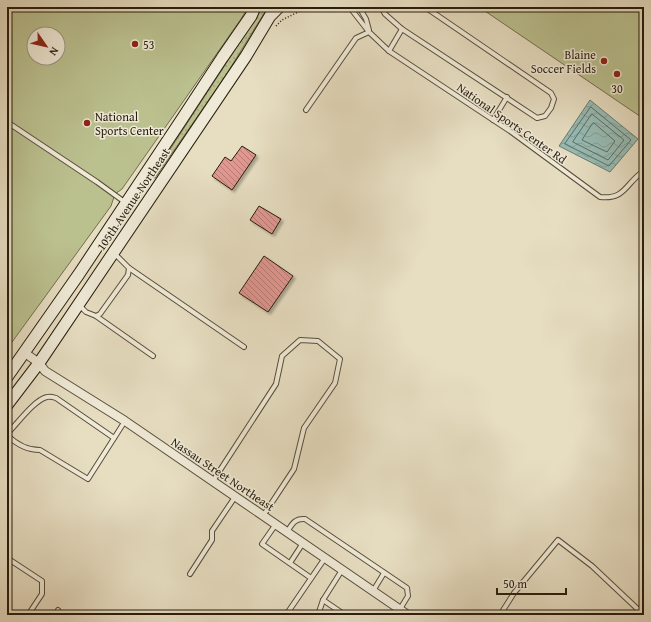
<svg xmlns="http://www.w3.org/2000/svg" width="651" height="622" font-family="'Gentium Book Plus',serif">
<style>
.grass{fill:url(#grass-dots);stroke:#726e4e}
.pitch{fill:#bbc08f;stroke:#726e4e;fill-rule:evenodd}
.water{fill:url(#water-waves);stroke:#6b7c72}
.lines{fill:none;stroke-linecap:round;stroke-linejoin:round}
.shore{stroke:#606c61;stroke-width:1}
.building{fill:url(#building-back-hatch);stroke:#281d0d;filter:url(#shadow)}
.lane-casing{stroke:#584d3a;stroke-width:6}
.street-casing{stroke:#584d3a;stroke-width:10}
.secondary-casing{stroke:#281d0d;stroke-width:13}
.path{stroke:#281d0d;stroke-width:1.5;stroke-dasharray:1 2;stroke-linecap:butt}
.lane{stroke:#efead7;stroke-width:4}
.street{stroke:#efead7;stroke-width:8}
.secondary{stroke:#efead7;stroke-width:11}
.poi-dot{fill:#8f2418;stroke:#efead7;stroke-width:1.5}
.labels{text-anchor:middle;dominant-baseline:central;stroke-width:3;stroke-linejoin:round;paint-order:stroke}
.poi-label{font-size:12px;fill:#281d0d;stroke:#efead7;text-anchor:start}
.street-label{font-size:12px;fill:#281d0d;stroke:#efead7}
</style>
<defs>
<pattern id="grass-dots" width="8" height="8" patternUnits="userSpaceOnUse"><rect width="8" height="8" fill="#bbc08f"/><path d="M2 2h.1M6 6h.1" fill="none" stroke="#a1a57a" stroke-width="1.8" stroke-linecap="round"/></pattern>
<pattern id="water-waves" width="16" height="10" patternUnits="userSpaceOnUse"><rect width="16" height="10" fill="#97bcb5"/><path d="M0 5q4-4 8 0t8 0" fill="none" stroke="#82a19a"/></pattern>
<pattern id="building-back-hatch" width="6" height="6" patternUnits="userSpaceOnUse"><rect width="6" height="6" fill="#e29791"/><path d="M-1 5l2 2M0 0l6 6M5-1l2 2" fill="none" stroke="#b77b75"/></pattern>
<filter id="shadow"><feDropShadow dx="2.5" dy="2.5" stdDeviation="1" flood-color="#0004"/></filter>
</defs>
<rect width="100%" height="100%" fill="#e7dec2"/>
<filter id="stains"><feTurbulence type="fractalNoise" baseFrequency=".005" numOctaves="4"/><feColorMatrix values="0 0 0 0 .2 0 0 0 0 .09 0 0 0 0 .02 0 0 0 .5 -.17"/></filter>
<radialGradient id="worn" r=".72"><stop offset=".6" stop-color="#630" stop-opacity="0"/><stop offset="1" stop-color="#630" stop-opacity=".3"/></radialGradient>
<polygon class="grass" points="263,7 268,7 226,75 155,178 152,177"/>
<g class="pitch">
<path d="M7,7H248L241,19L122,189L115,194L111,206L7,349ZM34,34H58V58H34Z"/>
<polygon points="479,7 644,7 644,119"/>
</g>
<polygon class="water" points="590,100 638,139 610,172 559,146"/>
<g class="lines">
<g class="shore">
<polygon points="591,107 631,140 609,166 565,144"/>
<polygon points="592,114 624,140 608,160 573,142"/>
<polygon points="594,123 615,141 607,152 582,140 592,124"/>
</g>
</g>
<g class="building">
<polygon points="242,146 256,155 232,190 212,176 225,157 231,161"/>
<polygon points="259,206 281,219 272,234 250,220"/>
<polygon points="264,256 293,276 268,312 239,293"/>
</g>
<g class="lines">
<g class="lane-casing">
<g id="lane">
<path d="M347,7L351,9L369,32L389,51L510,131L600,197C626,200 626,182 644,171"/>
<polyline points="359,7 366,19 369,30"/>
<polyline points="381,7 385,14 402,29 537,118 545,116 551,108 554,99 551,93 425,7"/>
<polyline points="389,51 402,29"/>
<polyline points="306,110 356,38 369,32"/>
<polyline points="493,120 507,97"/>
<polyline points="7,122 97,182 126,203"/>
<polyline points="129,268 244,347"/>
<polyline points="79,305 86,312 96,316 100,314 128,275 129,268 114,253"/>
<polyline points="96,316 153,356"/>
<path d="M7,434C17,424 34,400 47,397C50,396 53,397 56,398L114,438"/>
<path d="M7,435C16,444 27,450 40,450L88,479L125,421"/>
<polyline points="213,481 276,384 282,356 300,340 318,341 340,359 335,383 304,428 294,469 263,516"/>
<polyline points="276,524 262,544 311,578"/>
<path d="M287,532C292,524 295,518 305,519L407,588L408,596L400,609"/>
<polyline points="7,558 42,581 42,594 28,615"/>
<polyline points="290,563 303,543"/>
<polyline points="190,574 212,540 212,531 235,497"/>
<polyline points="373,591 384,573"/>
<polyline points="323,600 345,615"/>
<polyline points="55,615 58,610"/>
<polyline points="286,615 325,558"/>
<polyline points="318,615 323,600 342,570"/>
<polyline points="500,615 514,593 558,540 592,566 644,615"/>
</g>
</g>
<g class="street-casing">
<polyline id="street" points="25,353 39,363 45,371 125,421 408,615"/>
</g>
<g class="secondary-casing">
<g id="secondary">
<polyline points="7,377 79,274 180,122 222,58 251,16 255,7"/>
<polyline points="7,405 39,363 246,56 270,16 279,7"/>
</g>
</g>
<g class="path">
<polyline points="276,26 282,20 308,7"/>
<polyline points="7,421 12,414"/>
</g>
<use href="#lane" class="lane"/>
<use href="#street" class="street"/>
<use href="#secondary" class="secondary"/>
</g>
<g class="poi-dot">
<circle cx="135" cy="44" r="4"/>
<circle cx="604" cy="61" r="4"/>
<circle cx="617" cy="74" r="4"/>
<circle cx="87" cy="123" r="4"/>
</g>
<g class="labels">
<g class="poi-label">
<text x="143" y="44">53</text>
<text x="596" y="54" text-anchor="end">Blaine<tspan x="596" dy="14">Soccer Fields</tspan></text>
<text x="617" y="88" text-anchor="middle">30</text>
<text x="95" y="116">National<tspan x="95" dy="14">Sports Center</tspan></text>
</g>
<g class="street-label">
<text transform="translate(512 123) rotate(35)">National Sports Center Rd</text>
<text transform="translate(133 199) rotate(-56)">105th Avenue Northeast</text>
<text transform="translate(223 474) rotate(34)">Nassau Street Northeast</text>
</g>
</g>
<rect width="651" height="622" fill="none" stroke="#e7dec2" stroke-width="24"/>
<rect x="8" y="8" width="635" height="606" fill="none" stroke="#281d0d" stroke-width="2"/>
<rect x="12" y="12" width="627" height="598" fill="none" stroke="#281d0d"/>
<g transform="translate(46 46) rotate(124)"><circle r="19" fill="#efead7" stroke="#9f9886"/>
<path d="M0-3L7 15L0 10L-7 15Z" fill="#8f2418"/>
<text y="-6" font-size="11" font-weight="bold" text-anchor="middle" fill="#281d0d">N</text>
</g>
<path d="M497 588v6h69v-6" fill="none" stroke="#281d0d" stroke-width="2"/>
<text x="503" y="588" font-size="12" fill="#281d0d" stroke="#efead7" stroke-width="3" paint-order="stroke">50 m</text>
<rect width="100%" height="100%" filter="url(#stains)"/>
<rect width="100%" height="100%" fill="url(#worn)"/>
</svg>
